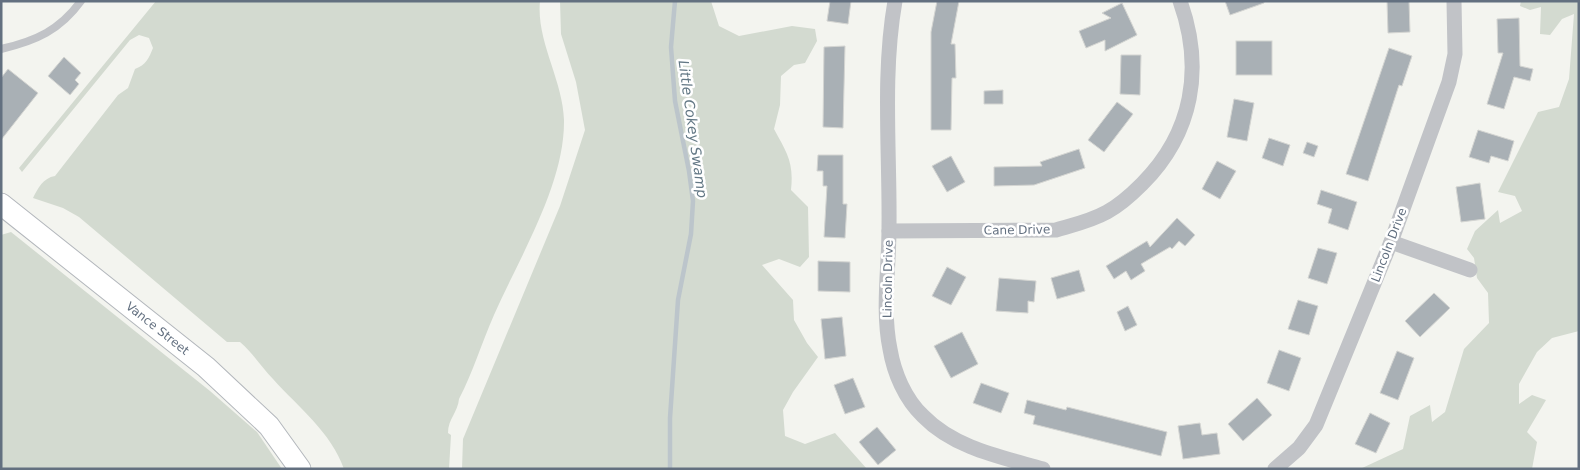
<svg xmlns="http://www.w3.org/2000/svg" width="1580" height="470" font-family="'DejaVu Sans',sans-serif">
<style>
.green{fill:#d3dad0}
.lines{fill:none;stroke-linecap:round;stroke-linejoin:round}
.stream{stroke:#bcc5cb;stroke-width:4.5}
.building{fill:#a9b0b5;stroke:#d4d5d2}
.secondary-casing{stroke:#b3b7bc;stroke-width:23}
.lane{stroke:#c1c3c7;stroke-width:8}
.street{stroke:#c1c3c7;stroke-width:15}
.secondary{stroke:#fff;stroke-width:21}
.labels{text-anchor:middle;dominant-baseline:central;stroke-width:5;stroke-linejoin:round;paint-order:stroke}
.street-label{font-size:12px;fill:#637080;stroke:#fff}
.water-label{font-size:14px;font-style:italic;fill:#637885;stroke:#fff}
</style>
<rect width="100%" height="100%" fill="#f3f4ef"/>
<g class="green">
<path d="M156,1H540C536,41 563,80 564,120C565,184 520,256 494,315C482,342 473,372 459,399C458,412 448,419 448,433L451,435L449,469H344C331,432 299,408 273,379C261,367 253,353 240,342H227L79,217L63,208L33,198C38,188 43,178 55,176L118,95L128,88L135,69C146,65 149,58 153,48L149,38L139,35L130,40L22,172L19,168Z"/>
<path d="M560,1H711L719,26L739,36L792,26L815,29L817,41L805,63L794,65L781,76L780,105L774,129C787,153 794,162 791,190L808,207L809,257L800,267L779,259L762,265L793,300L794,320L807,343L818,357L793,392L783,410L785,436L805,444L835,433L867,469H462L463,439L560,206L585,130L576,82L561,34Z"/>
<polygon points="1521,1 1579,1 1579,331 1552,338 1537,352 1519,384 1519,404 1532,395 1546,400 1527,432 1537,442 1532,469 1360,469 1403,449 1410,416 1430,405 1432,422 1445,412 1464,349 1489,323 1488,293 1477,278 1474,258 1467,249 1475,231 1498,210 1500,223 1522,211 1515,196 1498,192 1538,112 1559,107 1569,79 1574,14 1562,19 1550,35 1540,34 1541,7 1530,10 1520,6"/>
<polygon points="11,232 210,391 257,432 282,469 1,469 1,235"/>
</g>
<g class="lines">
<polyline class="stream" points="670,469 670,418 678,300 691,234 693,201 689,171 675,101 671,47 675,1"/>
</g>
<g class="building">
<polygon points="830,1 851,1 848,24 827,21"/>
<polygon points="937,1 959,1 951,44 955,44 956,78 952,78 951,130 931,130 931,32"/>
<polygon points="1225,1 1264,1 1264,3 1230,15"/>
<polygon points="1387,1 1409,1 1410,32 1388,33"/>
<polygon points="1122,3 1137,35 1105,51 1105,40 1086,48 1079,31 1111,18 1102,13"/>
<polygon points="1519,18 1520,66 1533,69 1530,81 1514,77 1504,109 1487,104 1503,53 1498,53 1497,19"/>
<rect x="1236" y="41" width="36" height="34"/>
<polygon points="845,46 843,128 823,127 824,47"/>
<polygon points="1389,48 1412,56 1402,86 1399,85 1368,181 1346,174"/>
<polygon points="1121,55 1141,55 1140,95 1120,94"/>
<polygon points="64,57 81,73 75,80 79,84 70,95 48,76"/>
<polygon points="8,69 38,93 1,140 1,78"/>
<polygon points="1003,90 1003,104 984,104 984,91"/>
<polygon points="1234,99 1254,103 1247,141 1227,137"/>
<polygon points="1117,102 1133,114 1104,152 1088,140"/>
<polygon points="1478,130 1514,141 1508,161 1491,156 1489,163 1469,157"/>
<polygon points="1269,138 1290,145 1283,166 1262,158"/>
<polygon points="1307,142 1318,146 1314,157 1303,153"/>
<polygon points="1079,149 1085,168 1034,185 994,186 994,167 1042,166 1040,162"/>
<polygon points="818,155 843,155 843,204 847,204 845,238 824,237 827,186 823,186 823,171 817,171"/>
<polygon points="951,156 965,182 947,192 932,166"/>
<polygon points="1217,161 1236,171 1220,199 1202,189"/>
<polygon points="1480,183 1485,219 1461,222 1456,187"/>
<polygon points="1321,190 1357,202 1348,230 1328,223 1332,209 1317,204"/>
<polygon points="1177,218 1195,235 1185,246 1179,241 1172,249 1170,247 1141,264 1145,271 1131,280 1126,271 1114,279 1106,266 1147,241 1150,247"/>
<polygon points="1318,248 1337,253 1327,284 1308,278"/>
<polygon points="818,261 850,262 850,292 818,291"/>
<polygon points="947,267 966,277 951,305 932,296"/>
<polygon points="1079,270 1085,291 1057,299 1051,278"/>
<polygon points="999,278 1036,281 1034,302 1028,301 1028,313 996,311"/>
<polygon points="1434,293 1450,308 1420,337 1405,321"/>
<polygon points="1298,300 1318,306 1309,335 1288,329"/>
<polygon points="1128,306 1137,325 1125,331 1117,312"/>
<polygon points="842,317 846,356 825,359 821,319"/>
<polygon points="962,332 978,364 951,378 934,346"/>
<polygon points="1279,350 1301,358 1289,391 1267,383"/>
<polygon points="1397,351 1414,358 1398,400 1380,393"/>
<polygon points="853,378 865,407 845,414 834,385"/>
<polygon points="981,383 1009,393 1001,413 973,403"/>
<polygon points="1257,398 1272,415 1243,441 1228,424"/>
<polygon points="1027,400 1066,410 1067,407 1167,432 1161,456 1033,424 1035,416 1024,413"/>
<polygon points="1370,413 1390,423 1376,453 1355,444"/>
<polygon points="1200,423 1202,435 1217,433 1220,454 1183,459 1178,426"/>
<polygon points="877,427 896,450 878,465 859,442"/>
</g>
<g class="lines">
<g class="secondary-casing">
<g id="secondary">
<path id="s1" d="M1,204L206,367L269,426L300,469"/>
</g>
</g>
<path class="lane" d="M1,49C36,41 60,30 81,1"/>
<g class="street">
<path d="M895,1C882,75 890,153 889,228C889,268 882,310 890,349C894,373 905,399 923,416C954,448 1001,457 1043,469"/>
<path d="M889,231L1056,230C1073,225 1091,221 1107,212C1120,205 1132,194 1142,184C1193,133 1204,68 1180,1"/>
<polyline points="1391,242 1470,270"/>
<polyline points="1275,469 1299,448 1316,425 1391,242 1449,82 1455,54 1454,1"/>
</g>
<use href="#secondary" class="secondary"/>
</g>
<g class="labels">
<g class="street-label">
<text transform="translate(1017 230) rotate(-1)">Cane Drive</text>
<text transform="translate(1389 245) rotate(-69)">Lincoln Drive</text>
<text transform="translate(888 279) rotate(-89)">Lincoln Drive</text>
<text stroke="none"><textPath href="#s1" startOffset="200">Vance Street</textPath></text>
</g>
<g class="water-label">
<text transform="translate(693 129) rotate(82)">Little Cokey Swamp</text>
</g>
</g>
<rect width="1580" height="470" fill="none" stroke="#637080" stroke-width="5"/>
</svg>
